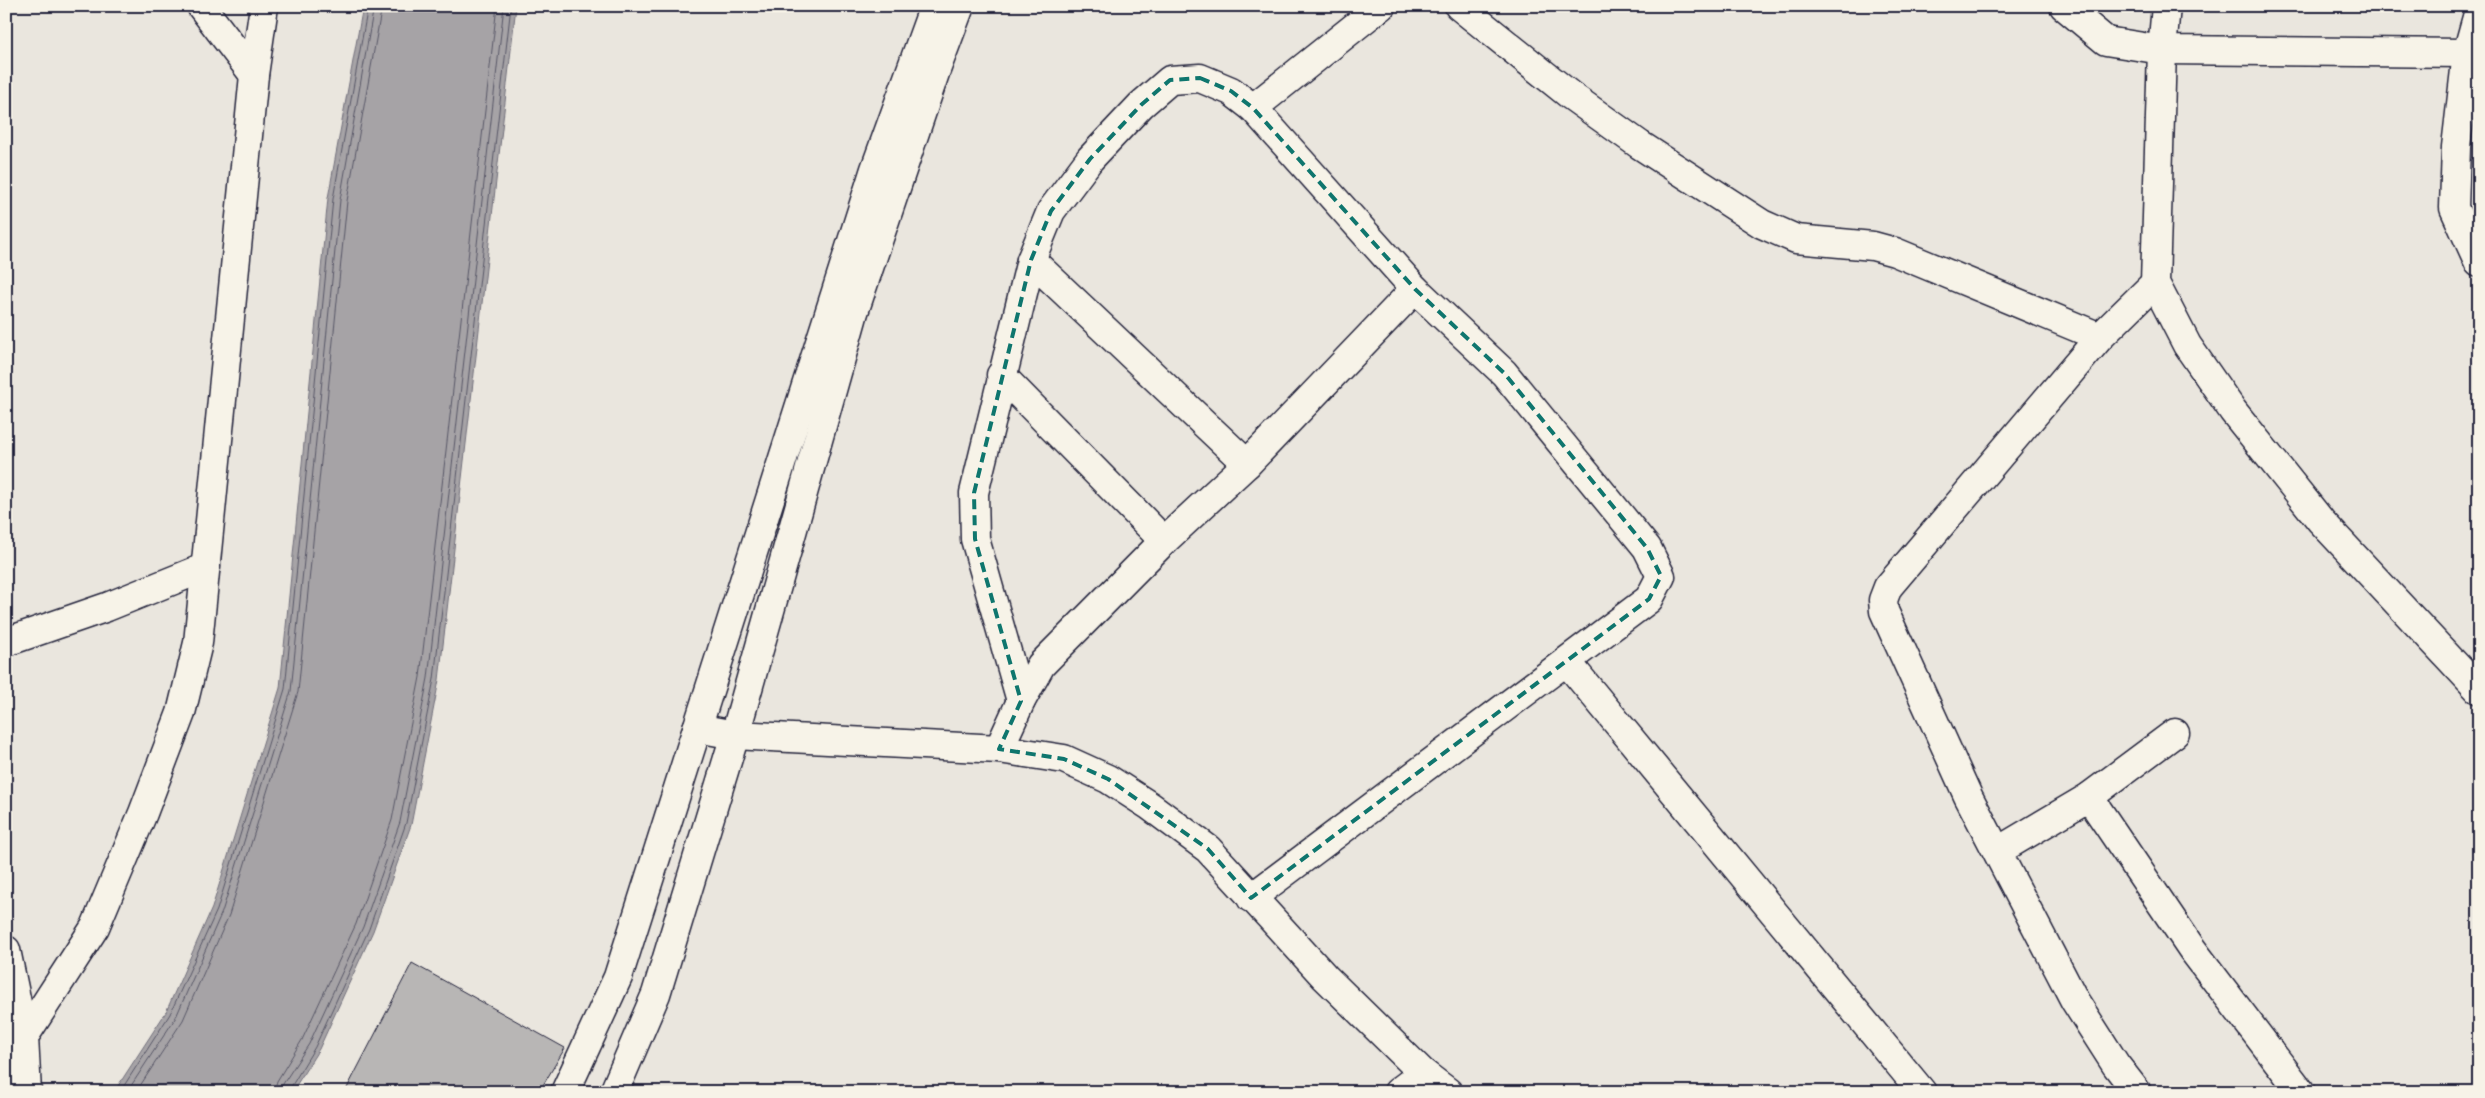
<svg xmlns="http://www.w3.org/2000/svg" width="2485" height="1098" font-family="'Comic Neue',sans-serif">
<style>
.water{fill:#a6a3a6;stroke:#716f7b}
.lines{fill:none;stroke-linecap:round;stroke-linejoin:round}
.shore{stroke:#575666;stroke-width:1}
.building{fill:#b8b6b5;stroke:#22223b}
.minor-casing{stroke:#22223b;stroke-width:31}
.secondary-casing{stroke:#22223b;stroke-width:31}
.minor{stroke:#f7f3e8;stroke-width:28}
.secondary{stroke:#f7f3e8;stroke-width:28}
.marked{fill:none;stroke:#0f766e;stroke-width:4;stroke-dasharray:10 6;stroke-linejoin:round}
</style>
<rect width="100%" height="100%" fill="#eae6de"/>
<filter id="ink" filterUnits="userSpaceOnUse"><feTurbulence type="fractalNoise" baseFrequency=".02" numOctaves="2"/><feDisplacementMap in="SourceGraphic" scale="10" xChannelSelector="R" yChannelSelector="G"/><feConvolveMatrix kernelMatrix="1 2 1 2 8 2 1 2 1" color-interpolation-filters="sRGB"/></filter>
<g filter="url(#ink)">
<polygon class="water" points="363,6 516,6 439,680 411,825 373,931 319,1049 292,1092 114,1092 166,1012 212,908 280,688 328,198"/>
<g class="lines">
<g class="shore">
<polyline points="120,1092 170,1014 217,910 285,689 333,199 368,6"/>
<polyline points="127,1092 176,1017 222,912 291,691 340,200 374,6"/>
<polyline points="136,1092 183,1020 229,915 298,692 347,201 382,6"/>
<polyline points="274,1092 277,1081 302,1040 356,924 392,820 420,677 497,6"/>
<polyline points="282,1092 283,1084 309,1044 363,927 400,822 428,678 504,6"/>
<polyline points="288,1092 315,1047 369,929 406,823 434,679 511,6"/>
</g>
</g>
<polygon class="building" points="412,963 565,1048 539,1092 345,1092"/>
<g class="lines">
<g class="minor-casing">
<g id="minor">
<polyline points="201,6 254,75"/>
<polyline points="1459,6 1570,95 1640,145 1762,224 1796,239 1873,246 1895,252 2100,337"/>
<polyline points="2064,6 2106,41 2162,50 2467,53"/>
<polyline points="2166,6 2162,50 2155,283 2187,345 2233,411 2321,521 2479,690"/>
<polyline points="2479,10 2467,53 2456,147 2454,208 2479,263"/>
<polyline points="1031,260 1247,464"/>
<polyline points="1001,375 1164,541"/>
<polyline points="6,642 107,607 206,567"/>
<polyline points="1567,662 1922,1092"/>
<polyline points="1021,701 975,539 974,493 1031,260 1051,211 1090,159 1141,105 1170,80 1200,78 1231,91 1253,108"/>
<polyline points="697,728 735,735 999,749 1064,759 1108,779 1150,806 1208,849 1325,977 1423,1073 1448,1092"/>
<polyline points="999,749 1021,701 1041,665 1164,541 1247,464 1415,289"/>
<polyline points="2089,797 2192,949 2301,1092"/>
<polyline points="1998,851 2089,797 2175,733"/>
<polyline points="1251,898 1649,599 1661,576 1647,548 1504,373 1415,289 1253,108 1381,6"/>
<polyline points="6,950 24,1037 27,1092"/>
<polyline points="6,1041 24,1037 95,927 143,813 181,713 198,643 254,75 264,6"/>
<polyline points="1398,1092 1423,1073"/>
<polyline points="2137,1092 2116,1065 2075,1001 1968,796 1884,611 1883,600 1888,587 2100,337 2155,283"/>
</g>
</g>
<g class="secondary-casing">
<g id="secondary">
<polyline points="565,1092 618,977 875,169 934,6"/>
<polyline points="614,1092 656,994 735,735 854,312 936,70 960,6"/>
</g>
</g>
<use href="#minor" class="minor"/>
<use href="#secondary" class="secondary"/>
</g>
</g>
<path class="marked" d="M1200,78L1231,91L1253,108L1415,289L1504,373L1647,548L1661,576L1649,599L1251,898L1208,849L1108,779L1064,759L999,749L1021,701L975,539L974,493L1031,260L1051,211L1090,159L1141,105L1170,80Z"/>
<rect width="2485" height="1098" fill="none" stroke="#f7f3e8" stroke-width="25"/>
<rect x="12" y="12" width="2460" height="1073" fill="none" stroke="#22223b" stroke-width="2" filter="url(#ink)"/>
</svg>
